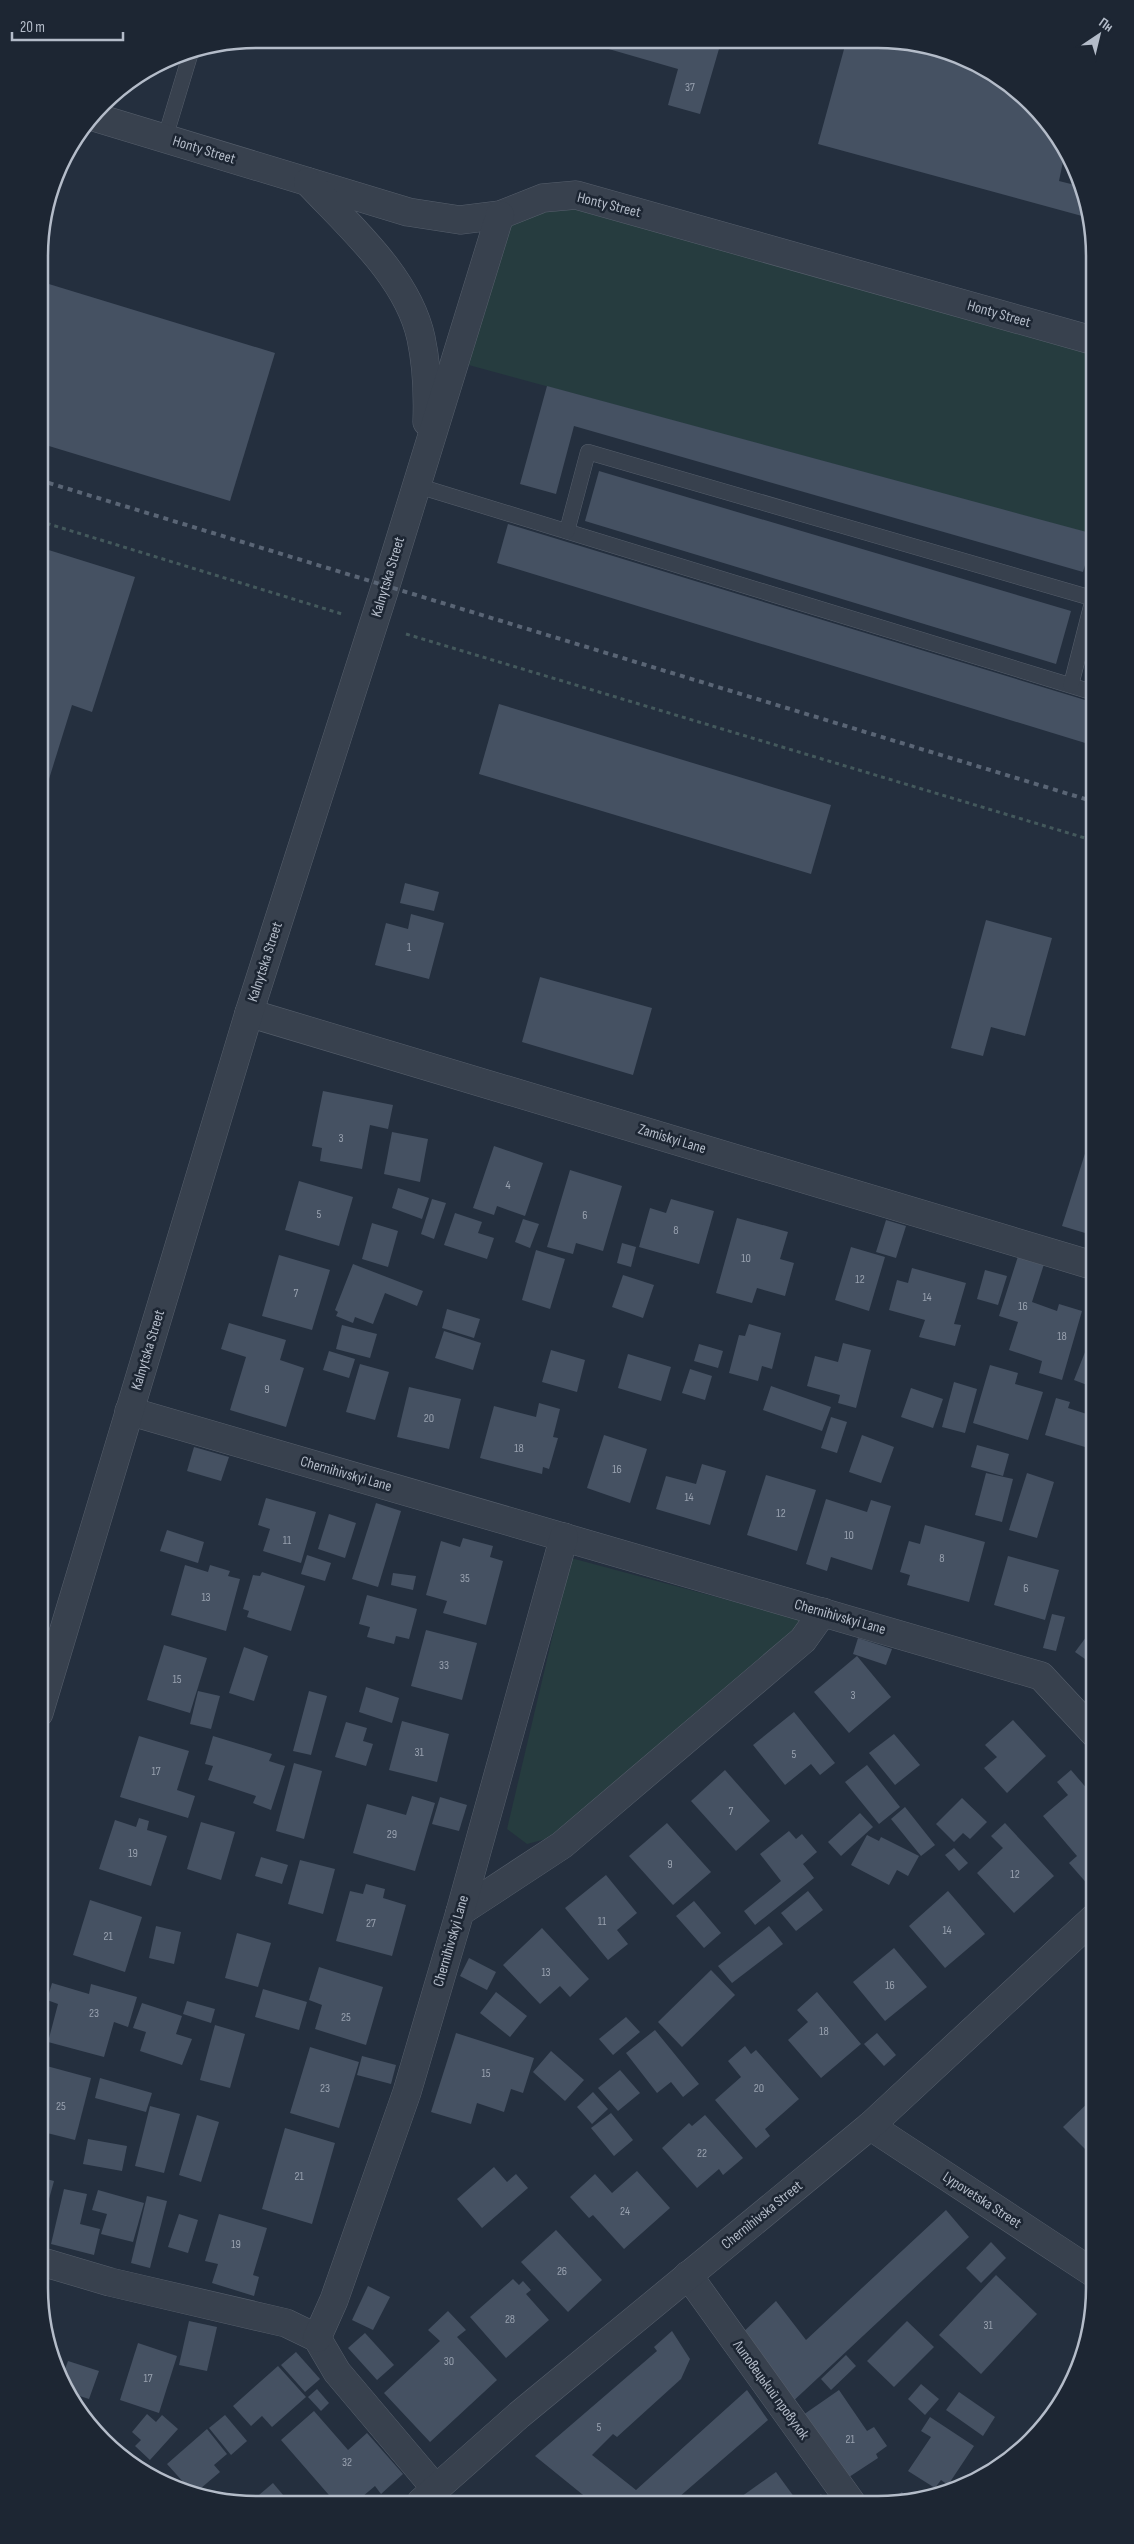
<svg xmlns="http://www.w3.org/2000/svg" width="1134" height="2544" font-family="'Sofia Sans Condensed',sans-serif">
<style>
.green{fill:#263c3f}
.building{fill:#455162}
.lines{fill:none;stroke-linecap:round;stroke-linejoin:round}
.lane-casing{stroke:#565f6c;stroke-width:16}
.street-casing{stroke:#565f6c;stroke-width:29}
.path{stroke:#44595c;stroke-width:3;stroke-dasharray:4 4;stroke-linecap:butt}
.lane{stroke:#38414e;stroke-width:15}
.street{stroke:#38414e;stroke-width:28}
.rail{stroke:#5a6575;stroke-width:4;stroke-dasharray:5 5;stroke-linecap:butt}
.labels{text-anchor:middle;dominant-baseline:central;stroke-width:5;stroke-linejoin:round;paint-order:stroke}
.number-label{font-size:12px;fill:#98a1af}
.street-label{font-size:15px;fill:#b4bcc9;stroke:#1d2633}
.rim{fill:none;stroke:#b4bcc9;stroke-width:2.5}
</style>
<rect width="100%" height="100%" fill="#242f3e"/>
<g class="green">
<polygon points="543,198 1095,341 1095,535 454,361 500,215"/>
<polygon points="571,1558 802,1620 793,1636 561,1835 527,1844 507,1829"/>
</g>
<g class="building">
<polygon points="581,41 721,42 700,114 668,105 678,69"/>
<polygon points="846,42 921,43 975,61 1022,93 1066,147 1059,181 1083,187 1087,197 1082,216 818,144"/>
<polygon points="39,281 275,353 230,501 39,443"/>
<polygon points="547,386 1094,534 1083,572 574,426 556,494 520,484"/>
<polygon points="599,471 1071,611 1056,664 585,521"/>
<polygon points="508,524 1095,703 1095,746 497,563"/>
<polygon points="39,547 135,577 92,712 72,705 40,808"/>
<polygon points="499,704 831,805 811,874 479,774"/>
<polygon points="405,883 439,892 434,911 400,903"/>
<polygon points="411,914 444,923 429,979 375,965 386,923 408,929"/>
<polygon points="986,920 1052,938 1025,1036 991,1027 983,1056 951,1048"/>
<polygon points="540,977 652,1008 633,1075 522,1042"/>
<polygon points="323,1091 393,1105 388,1129 370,1125 362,1169 320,1161 322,1148 312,1146"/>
<polygon points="1095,1122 1095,1236 1062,1226"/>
<polygon points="392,1132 428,1139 420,1182 384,1174"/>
<polygon points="494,1146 543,1163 525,1216 497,1206 494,1215 473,1208"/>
<polygon points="570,1170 622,1186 603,1251 576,1243 573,1254 547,1247"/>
<polygon points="299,1181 353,1197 339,1246 285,1230"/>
<polygon points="398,1188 429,1198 422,1219 392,1208"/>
<polygon points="432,1199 446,1203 434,1239 421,1234"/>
<polygon points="671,1199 714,1211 699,1264 639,1247 650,1208 666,1213"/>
<polygon points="455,1213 482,1222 478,1233 494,1238 487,1259 444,1245"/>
<polygon points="737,1218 788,1232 780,1259 794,1263 785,1296 757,1288 752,1303 716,1293"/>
<polygon points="523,1219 539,1224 530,1248 515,1242"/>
<polygon points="886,1220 906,1226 896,1258 876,1252"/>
<polygon points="372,1223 398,1231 388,1267 362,1259"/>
<polygon points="622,1243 636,1247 631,1267 617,1263"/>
<polygon points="851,1247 885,1257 869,1311 835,1300"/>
<polygon points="536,1250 565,1259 550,1309 522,1300"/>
<polygon points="1019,1253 1045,1261 1032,1302 1057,1311 1059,1304 1082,1311 1062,1380 1039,1373 1042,1361 1009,1350 1018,1322 999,1316"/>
<polygon points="279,1255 330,1270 312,1330 262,1316"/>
<polygon points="353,1264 423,1291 417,1306 385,1293 373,1324 355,1317 353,1323 336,1316 338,1312 335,1310"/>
<polygon points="912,1268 966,1283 954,1324 961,1325 955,1346 919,1337 925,1320 889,1310 897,1280 908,1283"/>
<polygon points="985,1270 1007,1276 998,1305 977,1299"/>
<polygon points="623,1275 654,1285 643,1318 612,1307"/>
<polygon points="447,1309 480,1319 474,1338 442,1328"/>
<polygon points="229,1323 286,1340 280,1360 304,1368 286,1427 230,1410 246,1357 221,1349"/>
<polygon points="749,1324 781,1333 772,1369 762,1366 758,1381 729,1373 739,1335 745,1336"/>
<polygon points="342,1325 377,1334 370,1358 336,1349"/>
<polygon points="1095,1327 1095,1388 1074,1380"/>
<polygon points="444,1331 481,1343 473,1370 435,1358"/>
<polygon points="843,1343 871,1350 856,1408 838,1403 840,1395 807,1386 815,1356 838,1362"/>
<polygon points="699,1344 723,1351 718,1368 694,1361"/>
<polygon points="551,1350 585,1360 577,1392 542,1382"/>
<polygon points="329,1351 355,1359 349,1378 323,1370"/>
<polygon points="628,1354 671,1367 661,1401 618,1388"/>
<polygon points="360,1364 389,1372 375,1420 346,1412"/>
<polygon points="990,1365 1018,1373 1015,1384 1043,1392 1028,1440 973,1423"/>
<polygon points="690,1369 712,1376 705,1400 682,1393"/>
<polygon points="954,1382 977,1389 965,1433 942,1427"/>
<polygon points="771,1386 831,1407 822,1431 763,1410"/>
<polygon points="409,1387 461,1399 449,1449 397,1437"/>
<polygon points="911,1388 943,1399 933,1428 901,1417"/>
<polygon points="1056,1398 1070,1402 1068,1408 1090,1415 1088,1421 1095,1423 1095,1450 1045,1435"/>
<polygon points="539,1403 560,1409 553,1437 558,1438 549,1469 543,1467 542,1474 480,1458 494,1406 536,1417"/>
<polygon points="831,1417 847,1422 837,1453 821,1448"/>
<polygon points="604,1435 647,1449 630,1503 587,1488"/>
<polygon points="862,1435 894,1447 881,1483 849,1472"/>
<polygon points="977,1445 1009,1454 1003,1476 971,1467"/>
<polygon points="194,1447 229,1457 221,1481 187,1471"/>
<polygon points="702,1464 726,1471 710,1525 656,1509 666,1476 696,1484"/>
<polygon points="986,1473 1013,1479 1002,1522 975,1515"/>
<polygon points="1027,1473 1054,1482 1037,1538 1009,1530"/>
<polygon points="766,1475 816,1490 797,1551 747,1535"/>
<polygon points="266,1498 316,1512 301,1563 263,1551 270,1529 258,1525"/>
<polygon points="826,1499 867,1512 871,1500 891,1506 872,1570 831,1557 827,1571 806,1564"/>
<polygon points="376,1503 401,1511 378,1587 352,1579"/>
<polygon points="329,1514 356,1523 345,1558 318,1549"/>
<polygon points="925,1525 985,1542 969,1602 907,1585 910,1575 900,1572 909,1541 920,1544"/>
<polygon points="167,1530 204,1542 198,1563 160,1551"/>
<polygon points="463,1538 493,1546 490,1557 503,1561 486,1625 443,1613 447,1601 426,1595 441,1541 460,1547"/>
<polygon points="307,1555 331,1563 325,1581 301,1574"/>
<polygon points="1008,1556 1059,1570 1045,1620 994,1605"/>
<polygon points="185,1565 208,1572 210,1565 230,1571 228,1576 240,1579 226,1631 171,1615"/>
<polygon points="262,1572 305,1586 291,1631 247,1617 249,1611 243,1609 253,1575 260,1576"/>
<polygon points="393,1573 416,1576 413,1590 391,1585"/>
<polygon points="367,1595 417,1609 409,1639 396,1636 394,1644 367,1637 370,1627 359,1624"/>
<polygon points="1052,1614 1065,1617 1056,1651 1043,1648"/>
<polygon points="1095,1625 1095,1666 1075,1652"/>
<polygon points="426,1630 477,1643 462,1700 411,1686"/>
<polygon points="858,1638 892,1649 886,1665 853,1654"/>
<polygon points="164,1645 207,1658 190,1713 147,1700"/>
<polygon points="244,1647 268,1656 254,1701 229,1693"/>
<polygon points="857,1656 891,1697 849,1733 814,1692"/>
<polygon points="366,1687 399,1698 392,1723 359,1712"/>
<polygon points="198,1691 220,1696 211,1729 190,1724"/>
<polygon points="309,1691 327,1696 311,1755 293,1751"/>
<polygon points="794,1712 835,1763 820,1775 811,1764 785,1785 753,1745"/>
<polygon points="1013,1720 1046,1756 1007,1793 984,1768 997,1757 985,1745"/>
<polygon points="402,1721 449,1734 437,1782 389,1770"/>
<polygon points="346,1722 367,1728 363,1741 373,1744 366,1766 335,1757"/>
<polygon points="894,1734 920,1765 895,1785 869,1753"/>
<polygon points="139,1736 189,1751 177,1790 195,1796 188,1818 120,1797"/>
<polygon points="213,1736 272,1754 269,1761 285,1766 271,1810 253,1803 256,1796 208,1780 213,1766 205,1764"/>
<polygon points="294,1763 322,1771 304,1839 276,1831"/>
<polygon points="867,1765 900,1807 879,1824 845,1782"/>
<polygon points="725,1770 770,1821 736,1851 691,1801"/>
<polygon points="1071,1770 1095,1798 1095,1841 1086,1848 1095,1858 1095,1883 1090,1887 1069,1863 1077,1856 1043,1816 1068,1795 1057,1782"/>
<polygon points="412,1796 435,1803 415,1871 353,1853 367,1804 406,1815"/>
<polygon points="440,1797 467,1805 459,1831 432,1824"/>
<polygon points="962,1798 987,1822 970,1839 963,1833 954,1842 936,1824"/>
<polygon points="905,1807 935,1845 921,1856 891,1819"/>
<polygon points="860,1813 873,1827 841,1856 828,1842"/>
<polygon points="139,1818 149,1821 147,1830 167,1836 151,1886 99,1869 115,1820 136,1827"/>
<polygon points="201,1822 235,1832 221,1880 187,1869"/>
<polygon points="667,1823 711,1872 673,1905 629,1856"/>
<polygon points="1005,1823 1054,1876 1014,1913 977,1873 1003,1848 991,1836"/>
<polygon points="789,1831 796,1839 802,1834 817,1852 803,1864 814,1878 755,1925 744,1911 781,1881 760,1854"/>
<polygon points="867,1835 879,1841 881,1837 919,1856 908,1876 897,1870 889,1885 851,1865"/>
<polygon points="954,1848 968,1863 959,1871 945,1855"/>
<polygon points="261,1857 288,1865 282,1884 255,1876"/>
<polygon points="300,1860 335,1869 323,1914 288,1904"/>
<polygon points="606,1875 637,1913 617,1930 628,1944 608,1960 565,1908"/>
<polygon points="366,1884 385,1889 383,1898 406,1905 392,1956 336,1941 350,1891 363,1894"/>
<polygon points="808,1891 823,1910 796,1931 781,1913"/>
<polygon points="948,1891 985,1934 945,1968 909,1926"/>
<polygon points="90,1900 142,1917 125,1972 73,1955"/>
<polygon points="694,1901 721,1933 704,1948 676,1916"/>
<polygon points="156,1926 181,1932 174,1964 149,1958"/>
<polygon points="769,1926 783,1944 732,1983 718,1966"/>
<polygon points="542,1928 589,1979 570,1997 560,1986 540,2004 503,1965"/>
<polygon points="237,1933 271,1943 258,1987 225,1978"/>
<polygon points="894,1948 927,1987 885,2021 853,1982"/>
<polygon points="469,1958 496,1972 487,1990 460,1976"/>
<polygon points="319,1967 383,1987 366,2045 315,2029 322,2005 309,2000"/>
<polygon points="711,1970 735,1995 682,2047 658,2022"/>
<polygon points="52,1983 89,1994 91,1984 137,1997 128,2027 114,2022 104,2057 48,2042 58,2004 47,2000"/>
<polygon points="263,1989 307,2002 299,2030 255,2017"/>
<polygon points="496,1992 527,2016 510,2037 480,2013"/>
<polygon points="817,1992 861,2044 821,2078 788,2040 808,2022 797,2010"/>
<polygon points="187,2001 215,2009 211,2023 183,2014"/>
<polygon points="142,2003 182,2016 176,2034 192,2039 182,2065 140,2051 146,2032 133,2028"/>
<polygon points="626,2017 640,2032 613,2055 599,2039"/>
<polygon points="215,2025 245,2034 230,2088 200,2080"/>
<polygon points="655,2030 699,2084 683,2097 671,2082 657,2093 626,2053"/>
<polygon points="456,2033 534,2058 523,2093 511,2089 504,2112 477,2103 471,2124 431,2112"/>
<polygon points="877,2033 896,2055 884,2066 864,2044"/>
<polygon points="745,2046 751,2054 756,2050 799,2099 765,2129 770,2136 756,2148 715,2100 741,2077 728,2061"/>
<polygon points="310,2047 359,2062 339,2128 290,2113"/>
<polygon points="551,2051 584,2080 565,2101 533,2072"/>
<polygon points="362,2056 396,2065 391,2084 357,2075"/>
<polygon points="43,2065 91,2078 75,2140 39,2131 39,2082"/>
<polygon points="620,2070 640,2093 618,2111 598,2088"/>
<polygon points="100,2078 152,2093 146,2112 95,2098"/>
<polygon points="593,2092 608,2109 592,2124 577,2107"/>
<polygon points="1095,2096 1095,2159 1063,2127"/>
<polygon points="150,2106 180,2114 164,2173 135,2166"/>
<polygon points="611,2113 633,2140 614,2156 591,2128"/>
<polygon points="197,2115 219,2122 201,2182 179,2175"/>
<polygon points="705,2115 743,2158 723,2175 719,2169 697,2188 662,2148 689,2123 692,2126"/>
<polygon points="285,2128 335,2143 312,2224 262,2209"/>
<polygon points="88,2139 127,2146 122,2171 83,2164"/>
<polygon points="494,2167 507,2182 516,2174 528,2188 482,2228 457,2199"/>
<polygon points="637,2171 670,2208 624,2249 593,2215 589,2218 570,2197 595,2174 612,2193"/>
<polygon points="39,2177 54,2181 39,2235"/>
<polygon points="64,2189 87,2194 80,2224 100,2229 94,2255 51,2244"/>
<polygon points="98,2190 144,2203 133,2242 101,2234 107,2214 92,2210"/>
<polygon points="147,2196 167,2201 150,2268 131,2263"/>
<polygon points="946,2210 969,2237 789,2405 739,2336 776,2301 806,2340"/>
<polygon points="179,2214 198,2220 188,2253 168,2247"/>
<polygon points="219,2214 267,2228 253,2275 259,2277 254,2296 212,2283 218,2264 205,2261"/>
<polygon points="556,2230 602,2280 568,2312 521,2262"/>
<polygon points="991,2242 1006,2258 981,2283 966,2268"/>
<polygon points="996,2275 1037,2314 981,2374 939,2335"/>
<polygon points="513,2279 519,2285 523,2281 531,2290 526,2294 549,2320 506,2358 470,2317"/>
<polygon points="368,2286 390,2297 373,2330 352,2320"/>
<polygon points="448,2311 466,2330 457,2337 497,2380 430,2442 384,2393 440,2341 428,2330"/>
<polygon points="189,2321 217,2327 207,2371 179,2365"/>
<polygon points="907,2321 934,2347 894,2387 867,2361"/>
<polygon points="672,2331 690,2359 681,2379 617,2437 613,2434 592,2455 636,2490 747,2390 768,2420 671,2504 593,2503 535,2456 657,2351 654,2347"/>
<polygon points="365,2333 394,2365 377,2380 348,2348"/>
<polygon points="138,2343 177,2356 159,2413 120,2400"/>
<polygon points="296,2352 320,2379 305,2392 281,2365"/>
<polygon points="846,2355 856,2366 831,2390 821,2379"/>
<polygon points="68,2361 99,2371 89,2399 67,2392 56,2366 65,2369"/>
<polygon points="278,2366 306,2397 272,2427 262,2416 251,2426 233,2406"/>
<polygon points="921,2384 939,2399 925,2415 908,2399"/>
<polygon points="317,2389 329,2403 321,2411 308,2397"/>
<polygon points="839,2390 867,2431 874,2427 887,2446 876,2454 878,2458 846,2479 803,2415"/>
<polygon points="959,2392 995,2417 983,2436 946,2410"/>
<polygon points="314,2411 348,2450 367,2433 403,2474 381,2494 375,2486 356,2502 335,2502 281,2440"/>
<polygon points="147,2414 156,2422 162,2415 178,2429 150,2460 135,2446 141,2440 132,2432"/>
<polygon points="225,2415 247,2441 231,2455 209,2428"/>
<polygon points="930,2417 974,2446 948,2485 941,2480 935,2488 908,2471 931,2437 921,2431"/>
<polygon points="207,2429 227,2454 214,2465 220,2472 194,2494 167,2464"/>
<polygon points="776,2472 800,2505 742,2504 738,2499"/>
<polygon points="273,2483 289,2502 252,2501"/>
<polygon points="207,2489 218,2501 199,2496"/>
<polygon points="902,2492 908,2501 884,2505"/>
<polygon points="821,2494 829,2505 807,2505"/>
</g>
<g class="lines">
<g class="lane-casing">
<g id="lane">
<polyline points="165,138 191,52"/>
<polyline points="415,485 1095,693"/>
<polyline points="567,531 588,452 1095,599"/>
<polyline points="1071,685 1095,591"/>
</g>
</g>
<g class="street-casing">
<g id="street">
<polyline points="94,117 408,212 460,220 500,215 543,198 576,195 1095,341"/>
<path d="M308,182C349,226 408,277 421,338C427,366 428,394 427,422"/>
<polyline points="249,1013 1095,1266"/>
<polyline points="129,1411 1041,1676 1095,1734"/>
<polyline points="39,1713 249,1013 386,585 500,215"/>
<polyline points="460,1912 562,1845 803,1640 823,1612"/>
<polyline points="870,2126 1095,2274"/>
<polyline points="39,2261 110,2282 286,2323 317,2338 337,2372 436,2489"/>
<polyline points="688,2275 853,2505"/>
<polyline points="317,2338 334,2300 407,2092 460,1912 564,1537"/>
<polyline points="421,2502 519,2415 870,2126 1095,1917"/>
</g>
</g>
<g class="path">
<polyline points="39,521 342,614"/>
<polyline points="406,634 1095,841"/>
</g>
<use href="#lane" class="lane"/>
<use href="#street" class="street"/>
<polyline class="rail" points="39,480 1095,802"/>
</g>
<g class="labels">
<g class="number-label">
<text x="690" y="87">37</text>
<text x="409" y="947">1</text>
<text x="341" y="1138">3</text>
<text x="508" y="1185">4</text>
<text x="319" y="1214">5</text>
<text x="585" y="1215">6</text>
<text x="676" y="1230">8</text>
<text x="746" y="1258">10</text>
<text x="860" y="1279">12</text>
<text x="296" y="1293">7</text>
<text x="927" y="1297">14</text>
<text x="1023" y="1306">16</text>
<text x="1062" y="1336">18</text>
<text x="267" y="1389">9</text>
<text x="429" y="1418">20</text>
<text x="519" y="1448">18</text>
<text x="617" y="1469">16</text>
<text x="689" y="1497">14</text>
<text x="781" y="1513">12</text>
<text x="849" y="1535">10</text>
<text x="287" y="1540">11</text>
<text x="942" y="1558">8</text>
<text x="465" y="1578">35</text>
<text x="1026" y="1588">6</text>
<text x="206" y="1597">13</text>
<text x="444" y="1665">33</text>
<text x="177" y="1679">15</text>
<text x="853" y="1695">3</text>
<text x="419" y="1752">31</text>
<text x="794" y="1754">5</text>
<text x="156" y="1771">17</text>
<text x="731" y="1811">7</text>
<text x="392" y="1834">29</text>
<text x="133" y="1853">19</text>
<text x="670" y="1864">9</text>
<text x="1015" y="1874">12</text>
<text x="602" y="1921">11</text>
<text x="371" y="1923">27</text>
<text x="947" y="1930">14</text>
<text x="108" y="1936">21</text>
<text x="546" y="1972">13</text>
<text x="890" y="1985">16</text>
<text x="94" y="2013">23</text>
<text x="346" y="2017">25</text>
<text x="824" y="2031">18</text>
<text x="486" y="2073">15</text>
<text x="325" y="2088">23</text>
<text x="759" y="2088">20</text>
<text x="61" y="2106">25</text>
<text x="702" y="2153">22</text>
<text x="299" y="2176">21</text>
<text x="625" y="2211">24</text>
<text x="236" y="2244">19</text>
<text x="562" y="2271">26</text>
<text x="510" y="2319">28</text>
<text x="988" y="2325">31</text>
<text x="449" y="2361">30</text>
<text x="148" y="2378">17</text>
<text x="599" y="2427">5</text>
<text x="850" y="2439">21</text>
<text x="347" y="2462">32</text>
</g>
<g class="street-label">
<text transform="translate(204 150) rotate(17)">Honty Street</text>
<text transform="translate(609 205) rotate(14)">Honty Street</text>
<text transform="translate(999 314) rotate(16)">Honty Street</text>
<text transform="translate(388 577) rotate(-73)">Kalnytska Street</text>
<text transform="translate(265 962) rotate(-72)">Kalnytska Street</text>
<text transform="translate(672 1139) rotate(17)">Zamiskyi Lane</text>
<text transform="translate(148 1350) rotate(-73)">Kalnytska Street</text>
<text transform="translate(346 1474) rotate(16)">Chernihivskyi Lane</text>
<text transform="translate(840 1617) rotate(16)">Chernihivskyi Lane</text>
<text transform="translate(451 1941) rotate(-74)">Chernihivskyi Lane</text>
<text transform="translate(982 2200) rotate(33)">Lypovetska Street</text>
<text transform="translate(762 2215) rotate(-39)">Chernihivska Street</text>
<text transform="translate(771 2390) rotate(54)">Липовецький провулок</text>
</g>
</g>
<path d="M0 0H1134V2544H0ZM256 48H878A208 208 0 0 1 1086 256V2288A208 208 0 0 1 878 2496H256A208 208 0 0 1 48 2288V256A208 208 0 0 1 256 48Z" fill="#1d2633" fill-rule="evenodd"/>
<path class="rim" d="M256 48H878A208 208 0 0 1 1086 256V2288A208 208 0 0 1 878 2496H256A208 208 0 0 1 48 2288V256A208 208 0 0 1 256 48Z"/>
<g transform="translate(1099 35) rotate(35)" stroke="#1d2633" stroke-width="4" paint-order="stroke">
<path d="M0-4L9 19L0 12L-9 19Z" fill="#b4bcc9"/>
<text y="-8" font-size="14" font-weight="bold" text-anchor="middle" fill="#b4bcc9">Пн</text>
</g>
<path d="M12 32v8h111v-8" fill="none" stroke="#b4bcc9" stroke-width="2.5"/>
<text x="20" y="32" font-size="15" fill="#b4bcc9" stroke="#1d2633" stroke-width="4" paint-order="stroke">20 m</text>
</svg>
